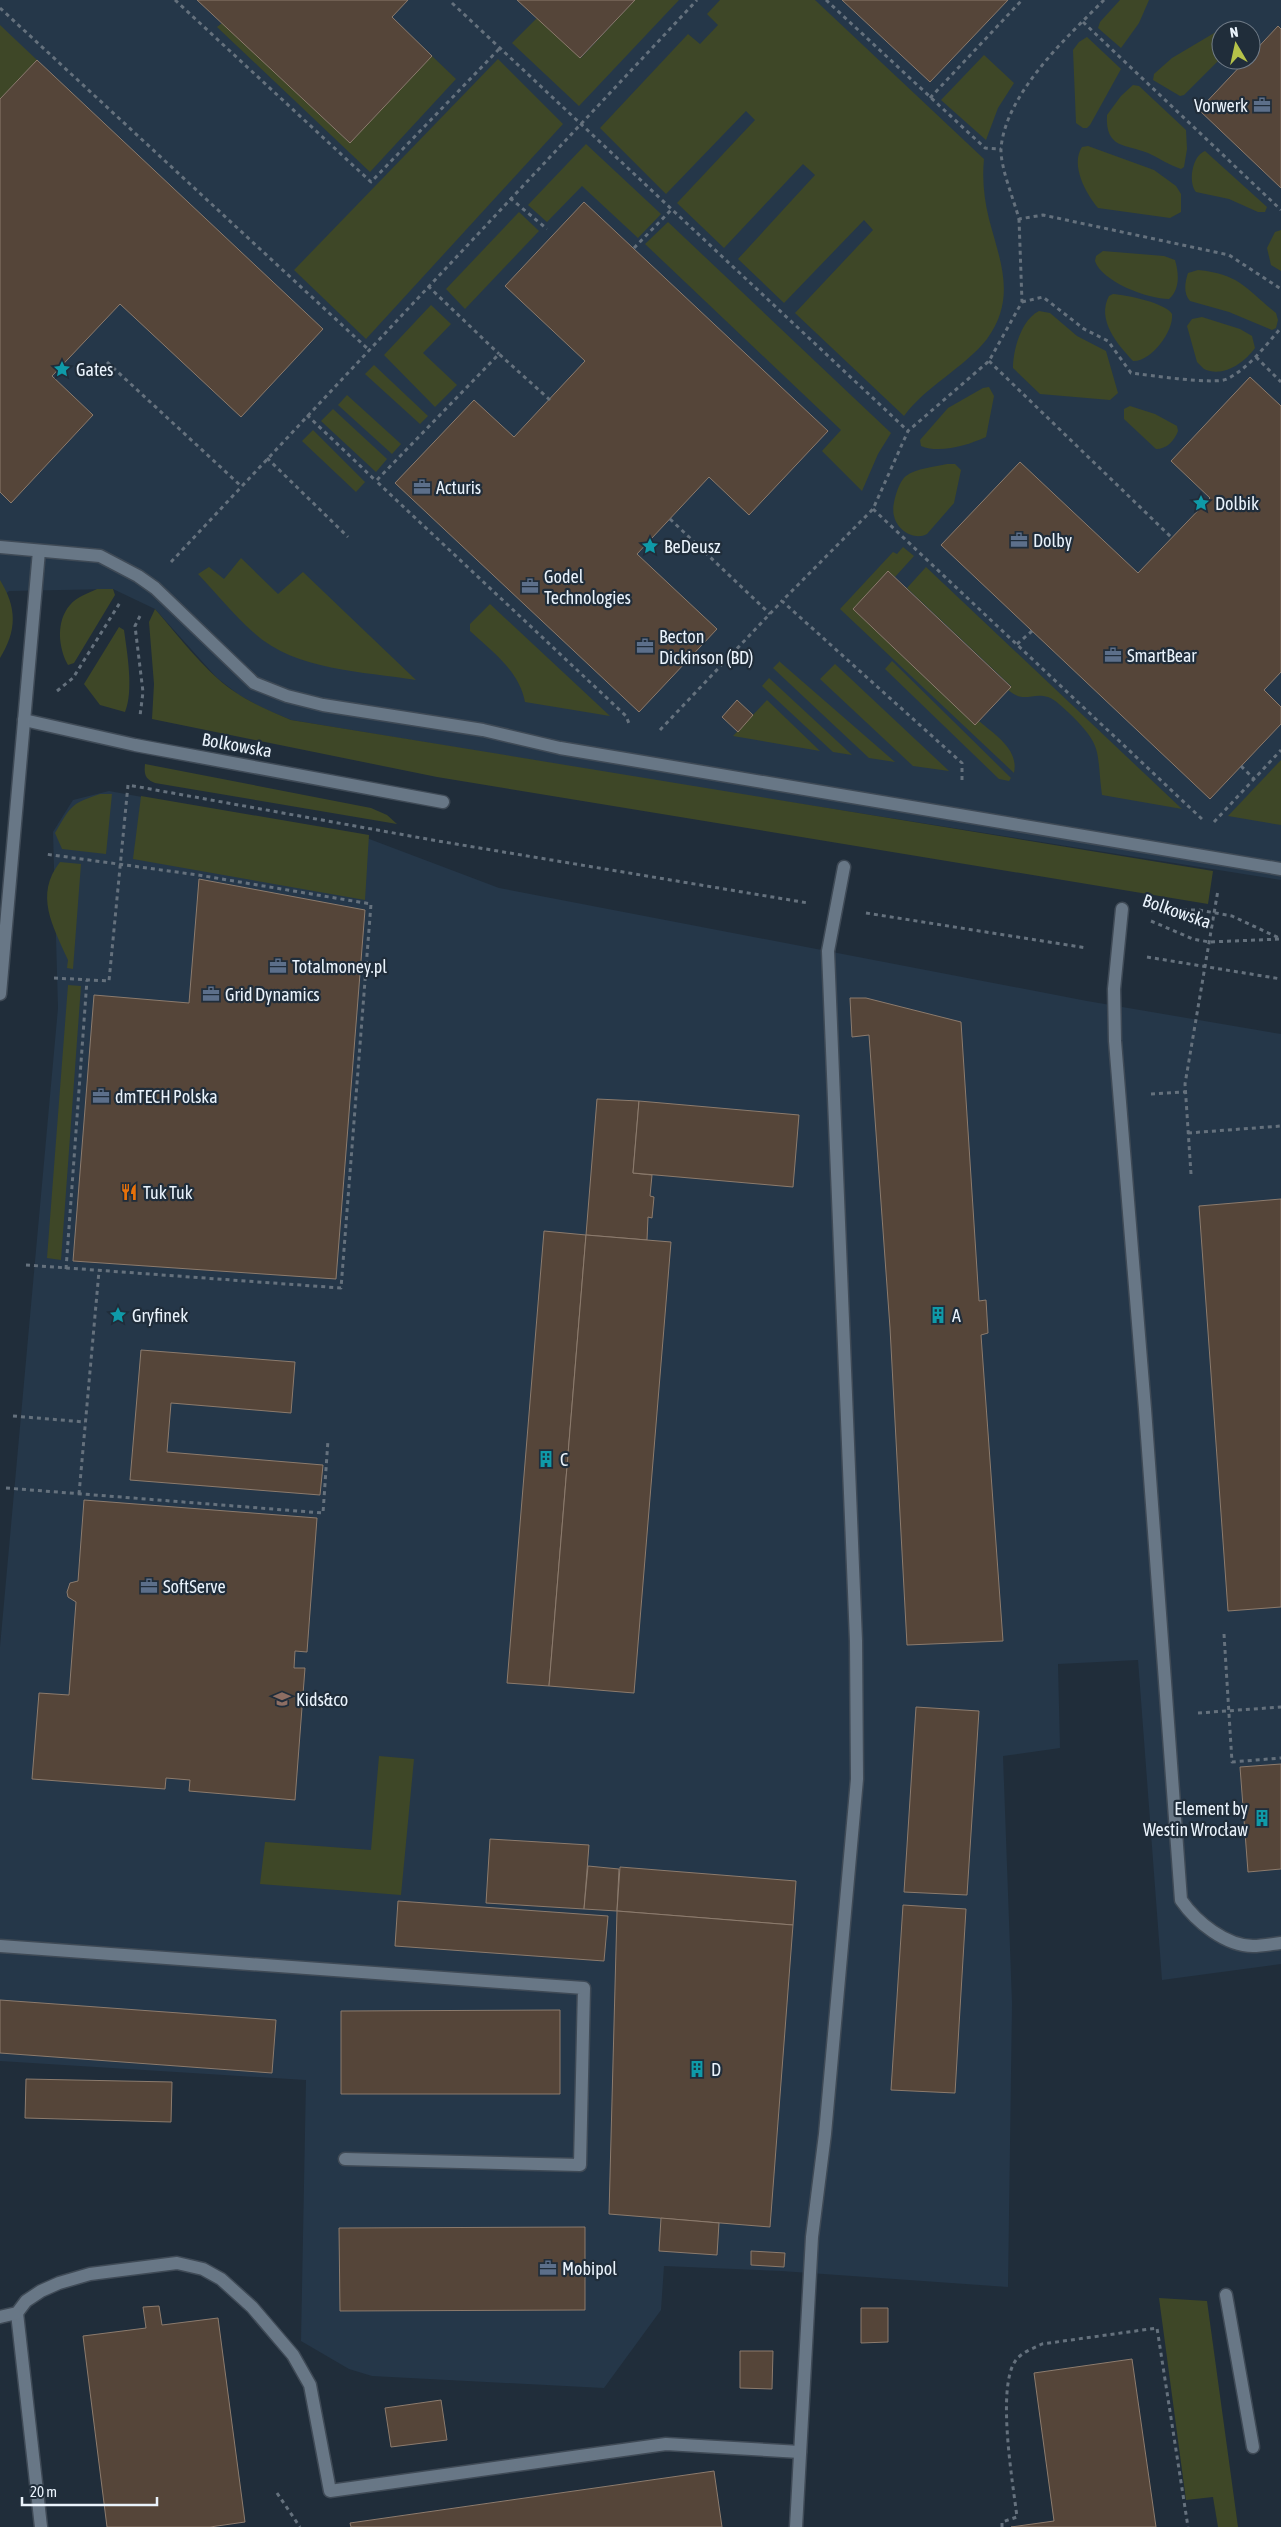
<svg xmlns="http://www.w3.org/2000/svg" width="1281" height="2527" font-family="'Asap Condensed',sans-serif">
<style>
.built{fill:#253749;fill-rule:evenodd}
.green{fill:#3e4727}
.building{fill:#554539;stroke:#8c7b6d}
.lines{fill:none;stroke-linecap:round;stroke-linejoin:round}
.service-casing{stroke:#3f4a56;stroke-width:15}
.minor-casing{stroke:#3f4a56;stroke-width:15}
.path{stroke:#65717d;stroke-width:3;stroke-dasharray:4 4;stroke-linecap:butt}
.service{stroke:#687786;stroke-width:12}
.minor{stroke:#687786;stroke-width:12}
.labels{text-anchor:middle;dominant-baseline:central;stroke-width:4.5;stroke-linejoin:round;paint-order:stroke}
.poi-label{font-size:18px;fill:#eaf3fc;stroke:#202d3a;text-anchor:start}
.street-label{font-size:18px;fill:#eaf3fc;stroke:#202d3a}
</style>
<rect width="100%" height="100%" fill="#202d3a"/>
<g class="built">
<path d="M0,0H1281V880L694,787L291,720L264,709L239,695L217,678L155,609L113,589L9,591L0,599ZM1221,30H1251V60H1221Z"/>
<polygon points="109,791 364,837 499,888 1087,1001 1281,1034 1281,1964 1162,1980 1138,1660 1058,1664 1060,1748 1003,1756 1012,2003 1008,2287 781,2271 664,2266 661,2310 604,2388 372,2376 349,2369 301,2341 306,2080 0,2061 0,1647 58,1008 53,832 73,800"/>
</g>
<g class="green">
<polygon points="635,0 679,0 579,106 512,43 537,18 581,58"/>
<path d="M720,0H815L984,159C982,179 984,199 989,219C1000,261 1017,298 987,339C963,369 927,385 904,416L795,313L873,230L864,220L784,303L738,259L815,175L803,164L724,248L677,203L755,120L746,111L666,194L600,128L688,34L700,44L718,25L707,14Z"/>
<polygon points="1120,0 1149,0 1139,23 1121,48 1098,28 1100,22"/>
<polygon points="1237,22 1244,30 1221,30 1221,58 1184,95 1180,96 1153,80 1154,74 1172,58 1231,23"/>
<polygon points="222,23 350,143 432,56 456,79 370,172 217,27"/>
<polygon points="0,25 37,60 0,99"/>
<polygon points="1087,37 1121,69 1090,125 1087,128 1083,128 1076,123 1073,50 1079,42"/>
<polygon points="984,55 1014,83 998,108 986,140 941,100"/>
<polygon points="498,59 563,124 366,339 294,270"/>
<path d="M1133,85L1139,86L1186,130L1187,149L1184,167L1181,169C1169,165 1159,158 1148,153C1126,144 1105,149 1107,115L1121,96Z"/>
<polygon points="586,144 661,214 638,238 582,186 547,222 528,205"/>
<path d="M1088,146L1154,170L1176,186L1181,194V212L1170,218L1098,208C1086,194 1070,165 1082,147Z"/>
<path d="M1205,151L1267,207L1265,212H1258L1229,199L1196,192C1188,182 1192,156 1205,151Z"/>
<polygon points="519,212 539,231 465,309 446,289"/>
<polygon points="668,222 891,433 878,454 862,491 822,451 841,430 645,244"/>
<polygon points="1281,230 1281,271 1271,265 1267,248 1275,232"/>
<path d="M1103,251L1164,256L1175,260C1179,274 1180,289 1169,299C1148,299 1102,282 1095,261L1096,256Z"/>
<path d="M1198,270C1240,274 1246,289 1276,313L1278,320L1276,328L1272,330L1229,312L1190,301C1183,293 1185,282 1188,273Z"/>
<path d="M1113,294C1126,295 1166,303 1172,314C1174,331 1151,362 1133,361C1118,345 1096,320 1109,296Z"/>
<polygon points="431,305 451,324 423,353 457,385 435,407 384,355"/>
<path d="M1039,311L1050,313L1077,336L1106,351L1118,393L1110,400L1040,394L1013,368C1013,350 1021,320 1039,311Z"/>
<path d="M1202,317L1240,329L1252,336L1255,348C1244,363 1223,378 1204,369L1197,362L1187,326L1192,319Z"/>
<polygon points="374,365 428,416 420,424 365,374"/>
<path d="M989,387L994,396L986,437C968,445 940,454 921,446L920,440L948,408L983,388Z"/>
<polygon points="347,395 401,444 392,454 338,405"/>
<path d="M1130,406L1155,414L1177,426L1178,431C1174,441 1167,449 1156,449L1124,419V409Z"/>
<polygon points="333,409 387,459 376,472 321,421"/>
<polygon points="313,430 365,482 356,492 302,441"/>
<path d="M947,464H955L961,470L954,503L927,534C914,541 897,530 894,516C891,507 898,482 906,476C916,468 935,467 947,464Z"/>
<path d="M903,547L914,556L895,577L888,571L853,609L974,724L979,721C995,735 1019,749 1014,773L840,609L893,552L897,554Z"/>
<path d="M241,558L278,594L303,572L416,680C363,671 295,671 253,632C234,615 216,593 198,574L209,567L224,579Z"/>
<path d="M926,567L1182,809L1102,795C1096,750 1104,747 1069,713C1063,708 1056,700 1048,697C1031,692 1025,704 1008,690L1011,686L907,588Z"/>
<path d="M0,580C17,608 17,630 0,658Z"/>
<path d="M97,589H113L115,595L74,663L68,665C58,647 56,621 70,605C76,597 89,593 97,589Z"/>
<path d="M490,604L610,716L525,702C519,671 493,652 470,631V624Z"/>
<path d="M155,609C175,632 195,658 217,678C239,698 265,709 291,720L1213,871L1208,904L437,777L152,719L154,684L149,622Z"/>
<path d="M119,627L124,630C127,652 134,691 125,712L100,705L84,684Z"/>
<polygon points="780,661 780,662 895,762 869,758 773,668"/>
<polygon points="892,661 1011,778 1009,781 999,779 885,669"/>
<polygon points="835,664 949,771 913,766 820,679"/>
<polygon points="769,678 852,755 833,752 762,686"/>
<polygon points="767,700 820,751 733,736"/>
<polygon points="1281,760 1281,825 1228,816"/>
<path d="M145,764L371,808L387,815L397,824L155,783C145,779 144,774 145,764Z"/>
<path d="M100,794H112L106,854L62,849L55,833C71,806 70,804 100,794Z"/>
<polygon points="141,796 369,835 365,900 133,859"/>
<path d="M60,862L81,864L73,969L67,968L68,960C53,926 34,895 60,862Z"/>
<polygon points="68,985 81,986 61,1260 47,1258"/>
<polygon points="379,1756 414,1759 401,1895 260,1884 265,1842 371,1850"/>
<polygon points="1159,2298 1207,2301 1238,2527 1218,2527 1213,2497 1186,2500"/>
</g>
<g class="building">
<polygon points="197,0 408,0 392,17 432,56 350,143"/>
<polygon points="517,0 635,0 580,58"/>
<polygon points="842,0 1008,0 930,82"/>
<polygon points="1278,26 1281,29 1281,188 1199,110 1246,60 1251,60 1251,55"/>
<polygon points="37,60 323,329 241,417 120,304 52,376 93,415 11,503 0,492 0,99"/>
<polygon points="584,202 828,431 749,515 709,477 637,554 717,629 639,712 395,483 474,400 514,437 585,361 505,286"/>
<polygon points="1250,377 1281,406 1281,672 1264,690 1281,707 1281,724 1210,799 941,545 1020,462 1138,573 1210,498 1171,461"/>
<polygon points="888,571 1011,687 975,725 853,609"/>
<polygon points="737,700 753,715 738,732 722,717"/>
<polygon points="199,879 365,910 336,1279 73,1261 94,995 189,1003"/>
<polygon points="850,998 866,998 961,1022 979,1301 986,1300 988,1333 981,1335 1003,1641 907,1645 890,1328 869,1035 852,1037"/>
<polygon points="597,1099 639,1101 633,1173 652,1175 650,1196 654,1197 652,1218 648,1217 647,1240 586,1235"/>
<polygon points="639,1101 799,1115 793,1187 633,1173"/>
<polygon points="1281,1199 1281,1607 1228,1611 1199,1206"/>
<polygon points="544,1231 586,1235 549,1686 507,1683"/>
<polygon points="586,1235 671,1242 634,1693 549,1686"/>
<polygon points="141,1350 295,1362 291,1413 171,1403 167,1452 323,1465 320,1495 130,1480"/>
<polygon points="84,1500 317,1518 307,1652 295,1651 294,1668 305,1668 295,1800 189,1791 190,1780 166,1778 165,1789 32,1779 39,1693 69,1695 76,1602 68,1597 67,1592 70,1583 78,1581"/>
<polygon points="916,1707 979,1711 967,1895 904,1892"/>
<polygon points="1281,1764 1281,1869 1248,1872 1240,1767"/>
<polygon points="490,1839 589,1845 584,1909 486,1903"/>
<polygon points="588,1866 619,1869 617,1911 584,1909"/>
<polygon points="620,1867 796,1881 793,1925 617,1911"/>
<polygon points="398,1901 608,1916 604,1961 395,1946"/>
<polygon points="903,1905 966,1909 955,2093 891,2090"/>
<polygon points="617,1911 793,1925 770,2227 609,2214"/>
<polygon points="0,2000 276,2020 272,2073 0,2053"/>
<polygon points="560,2010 560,2094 341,2094 341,2011"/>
<polygon points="26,2079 172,2082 171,2122 25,2118"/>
<polygon points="661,2218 719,2223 717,2255 659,2251"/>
<polygon points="585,2227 585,2310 340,2311 339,2228"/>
<polygon points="751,2251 785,2253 784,2267 751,2265"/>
<polygon points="159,2306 162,2325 218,2318 245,2522 210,2527 107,2527 83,2336 146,2328 143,2307"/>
<polygon points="861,2308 888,2308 888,2342 861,2343"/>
<polygon points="740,2351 773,2351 772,2389 740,2388"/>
<polygon points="1132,2359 1156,2527 1011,2527 1054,2521 1034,2373"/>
<polygon points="441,2400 447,2440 391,2447 385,2408"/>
<polygon points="714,2471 722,2527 351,2527 350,2523"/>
</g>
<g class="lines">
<g class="service-casing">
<g id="service">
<polyline points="24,720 135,745 443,802"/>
<path d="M1122,909L1114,989L1115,1041L1145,1409L1181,1900C1196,1922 1226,1946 1253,1946C1262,1946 1272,1944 1281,1943"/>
<polyline points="0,1946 584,1988 580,2165 345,2159"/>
<polyline points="1226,2295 1253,2447"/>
<polyline points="17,2313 41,2527"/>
<polyline points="0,2317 17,2313 26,2301 41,2291 59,2283 90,2274 177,2263 203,2269 221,2279 252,2307 293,2355 310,2385 330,2491 666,2444 800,2452"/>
<polyline points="796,2527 812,2237 825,2134 857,1779 856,1641 828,951 844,867"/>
</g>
</g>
<g class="minor-casing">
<g id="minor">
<polyline points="0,547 100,556 138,576 155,588 254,683 287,696 323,705 483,730 560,748 1281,869"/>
<polyline points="0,994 39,551"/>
</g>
</g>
<g class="path">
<polyline points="175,0 371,182 500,48"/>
<polyline points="826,0 985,148 1001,149"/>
<path d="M1104,0C1067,37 1006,93 1001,148C1000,167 1014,200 1019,219L1043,215L1229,255L1281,289"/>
<polyline points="452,3 908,431"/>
<polyline points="0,8 369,350"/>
<polyline points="1083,22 1281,210"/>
<polyline points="930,98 1022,0"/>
<polyline points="510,198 547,229"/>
<polyline points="634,248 672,209"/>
<polyline points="428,286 499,354"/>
<path d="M1022,302L1043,297L1084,329L1108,341L1131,373C1149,375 1214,385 1227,379C1249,368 1265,346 1281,328"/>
<polyline points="1256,357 1281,382"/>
<polyline points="989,361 1172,538"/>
<polyline points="107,362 241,486"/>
<polyline points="550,400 499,354 376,481 626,716 630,726"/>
<polyline points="307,415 376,481"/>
<polyline points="267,458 348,537"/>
<polyline points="873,509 1203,820"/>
<polyline points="670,519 770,614"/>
<polyline points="171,562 697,0"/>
<polyline points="140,616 135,626 143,692 140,716"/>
<polyline points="1017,644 1032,631"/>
<polyline points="57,691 73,678 121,601"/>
<polyline points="660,730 782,601"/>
<polyline points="1241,766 1254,779"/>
<polyline points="962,780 962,763 782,601 873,509 908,431 989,361 1022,302 1019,219"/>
<polyline points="1214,822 1281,750"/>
<polyline points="1151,910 1199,910 1232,916 1279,938"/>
<polyline points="866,913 1087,948"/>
<polyline points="1151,921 1193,939 1209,942 1281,939"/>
<polyline points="1147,957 1281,979"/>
<polyline points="54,978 109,981 128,785 438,841 808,903"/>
<polyline points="1151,1094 1185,1092"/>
<polyline points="1188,1133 1281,1126"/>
<polyline points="1191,1174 1185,1084 1218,890"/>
<polyline points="26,1265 341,1288 371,904 198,875 45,854"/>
<polyline points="66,1269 87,980"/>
<polyline points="13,1416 85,1422"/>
<polyline points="6,1488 323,1513 328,1440"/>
<polyline points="79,1494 99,1271"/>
<polyline points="1224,1634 1232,1762 1281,1758"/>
<polyline points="1198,1713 1281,1707"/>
<polyline points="277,2493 300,2527"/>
<path d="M1002,2527V2522L1017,2517C1013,2484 996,2386 1016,2360C1022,2352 1034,2348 1042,2344L1157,2328L1188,2527"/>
</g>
<use href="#service" class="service"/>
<use href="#minor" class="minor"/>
</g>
<defs>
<g id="office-bare" transform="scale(1.35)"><path d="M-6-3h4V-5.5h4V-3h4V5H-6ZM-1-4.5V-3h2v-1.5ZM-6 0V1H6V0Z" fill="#5c6f8a" stroke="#202d3a" stroke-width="2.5" paint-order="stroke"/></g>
<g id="sight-bare" transform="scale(1.35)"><path d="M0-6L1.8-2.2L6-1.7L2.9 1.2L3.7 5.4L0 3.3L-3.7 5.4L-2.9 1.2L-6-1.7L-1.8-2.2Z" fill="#0f9aa8" stroke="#202d3a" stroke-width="2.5" paint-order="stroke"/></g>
<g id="restaurant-bare" transform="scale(1.35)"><path d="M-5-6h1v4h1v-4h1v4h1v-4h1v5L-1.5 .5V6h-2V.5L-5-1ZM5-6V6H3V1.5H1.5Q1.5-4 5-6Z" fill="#e8710a" stroke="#202d3a" stroke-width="2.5" paint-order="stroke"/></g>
<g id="building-bare" transform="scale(1.35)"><path d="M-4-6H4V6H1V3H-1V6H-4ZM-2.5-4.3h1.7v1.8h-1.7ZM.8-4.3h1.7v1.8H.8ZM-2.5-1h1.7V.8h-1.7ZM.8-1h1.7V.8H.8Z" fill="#0f9aa8" stroke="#202d3a" stroke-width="2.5" paint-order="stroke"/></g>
<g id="school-bare" transform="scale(1.35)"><path d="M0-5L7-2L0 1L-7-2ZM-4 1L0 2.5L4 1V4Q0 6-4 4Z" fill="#8d6e63" stroke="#202d3a" stroke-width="2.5" paint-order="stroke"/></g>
</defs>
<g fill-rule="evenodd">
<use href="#office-bare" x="1262" y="105"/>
<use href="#sight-bare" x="62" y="369"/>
<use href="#office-bare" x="422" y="487"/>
<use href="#sight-bare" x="1201" y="503"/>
<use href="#office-bare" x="1019" y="540"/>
<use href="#sight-bare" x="650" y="546"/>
<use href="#office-bare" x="530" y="586"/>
<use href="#office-bare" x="645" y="646"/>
<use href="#office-bare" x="1113" y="655"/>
<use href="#office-bare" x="278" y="966"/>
<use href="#office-bare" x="211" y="994"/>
<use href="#office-bare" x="101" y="1096"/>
<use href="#restaurant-bare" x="129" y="1192"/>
<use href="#sight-bare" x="118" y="1315"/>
<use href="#building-bare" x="938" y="1315"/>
<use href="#building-bare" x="546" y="1459"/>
<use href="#office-bare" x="149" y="1586"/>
<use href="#school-bare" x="282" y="1699"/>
<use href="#building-bare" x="1262" y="1818"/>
<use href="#building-bare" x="697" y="2069"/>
<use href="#office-bare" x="548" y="2268"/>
</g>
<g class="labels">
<g class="poi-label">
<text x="1248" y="105" text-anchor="end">Vorwerk</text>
<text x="76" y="369">Gates</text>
<text x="436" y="487">Acturis</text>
<text x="1215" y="503">Dolbik</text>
<text x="1033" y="540">Dolby</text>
<text x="664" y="546">BeDeusz</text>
<text x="544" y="576">Godel<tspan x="544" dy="21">Technologies</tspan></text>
<text x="659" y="636">Becton<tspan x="659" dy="21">Dickinson (BD)</tspan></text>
<text x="1127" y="655">SmartBear</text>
<text x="292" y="966">Totalmoney.pl</text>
<text x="225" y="994">Grid Dynamics</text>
<text x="115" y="1096">dmTECH Polska</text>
<text x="143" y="1192">Tuk Tuk</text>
<text x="132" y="1315">Gryfinek</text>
<text x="952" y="1315">A</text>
<text x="560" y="1459">C</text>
<text x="163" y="1586">SoftServe</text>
<text x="296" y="1699">Kids&amp;co</text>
<text x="1248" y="1808" text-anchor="end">Element by<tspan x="1248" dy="21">Westin Wrocław</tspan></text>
<text x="711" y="2069">D</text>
<text x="562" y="2268">Mobipol</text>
</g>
<g class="street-label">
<text transform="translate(237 745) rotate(10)">Bolkowska</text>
<text transform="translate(1177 911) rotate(19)">Bolkowska</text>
</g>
</g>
<g transform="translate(1236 45) rotate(351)"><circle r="24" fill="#202d3a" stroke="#717c88"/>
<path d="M0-4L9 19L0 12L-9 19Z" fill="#b5c249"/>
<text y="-8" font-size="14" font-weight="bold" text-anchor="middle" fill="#eaf3fc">N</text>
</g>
<path d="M22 2497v8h135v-8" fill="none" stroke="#eaf3fc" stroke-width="2.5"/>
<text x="30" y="2497" font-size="15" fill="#eaf3fc" stroke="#202d3a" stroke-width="4" paint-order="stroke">20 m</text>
</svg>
